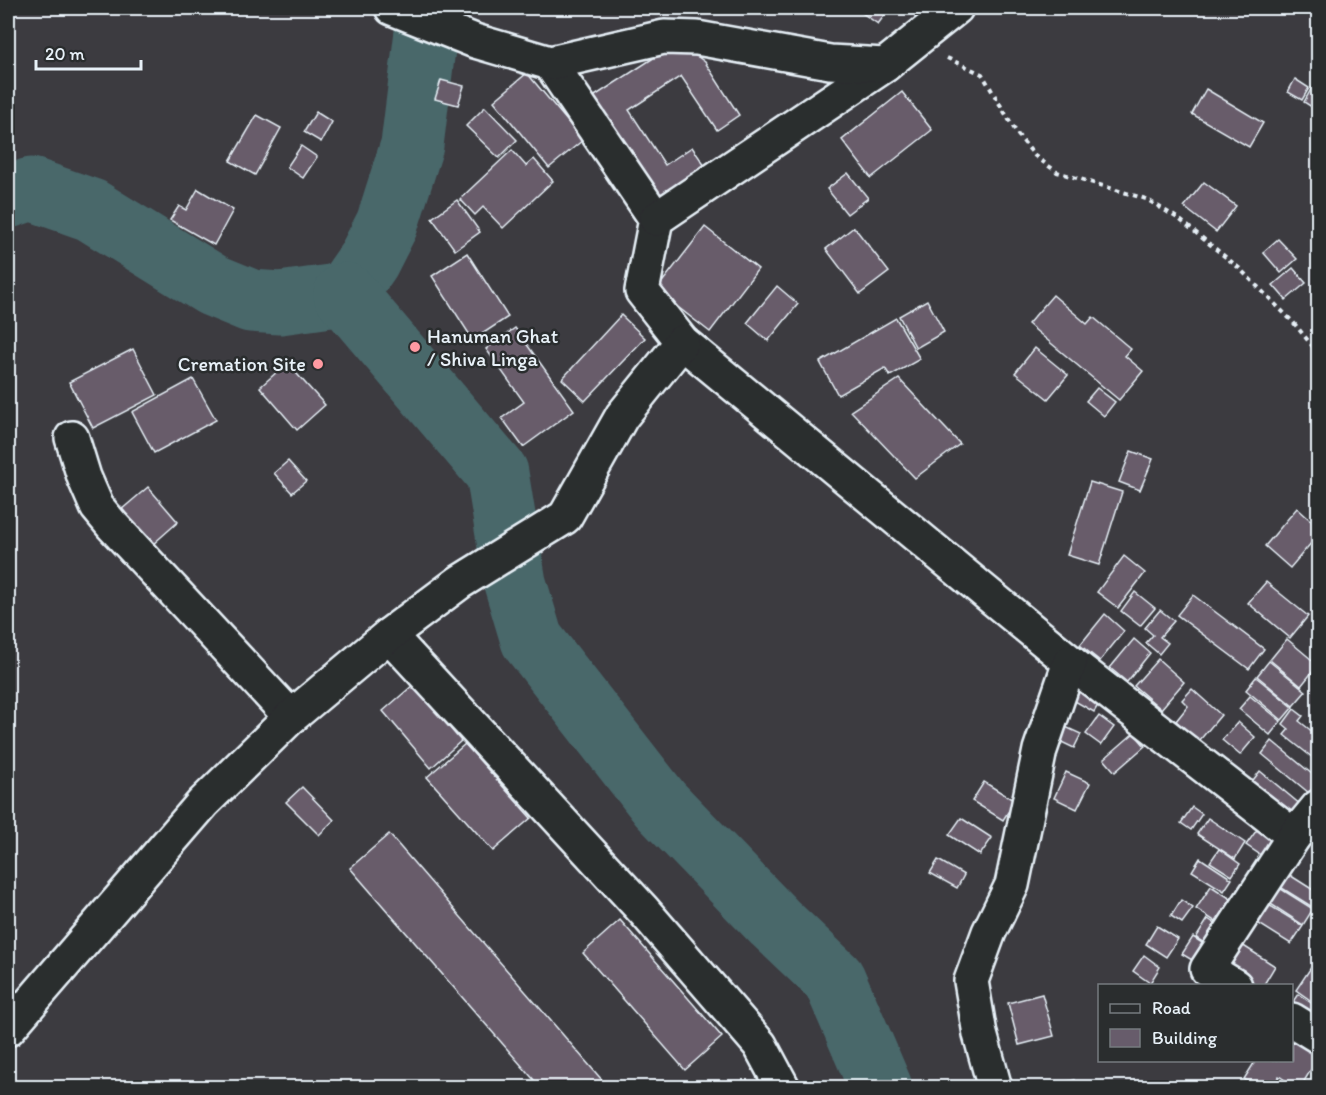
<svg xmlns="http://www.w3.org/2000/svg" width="1326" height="1095" font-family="Itim,sans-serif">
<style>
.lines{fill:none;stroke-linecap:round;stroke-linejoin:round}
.river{stroke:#48676a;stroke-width:63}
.building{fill:#675c6b;stroke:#e8f1f8;stroke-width:1.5}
.minor-casing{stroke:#e8f1f8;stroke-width:38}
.major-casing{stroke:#e8f1f8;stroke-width:38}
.path{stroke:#e8f1f8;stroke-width:4;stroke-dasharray:4.5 4.5;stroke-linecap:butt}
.minor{stroke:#2a2d2e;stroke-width:33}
.major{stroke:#2a2d2e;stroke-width:33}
.poi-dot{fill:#ff9aa2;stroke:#2a2d2e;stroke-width:2}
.labels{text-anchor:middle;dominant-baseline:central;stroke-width:5;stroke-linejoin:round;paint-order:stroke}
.poi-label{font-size:20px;fill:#e8f1f8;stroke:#2a2d2e;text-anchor:start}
</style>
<rect width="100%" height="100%" fill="#3c3b40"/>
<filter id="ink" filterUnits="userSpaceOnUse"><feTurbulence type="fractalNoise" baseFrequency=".0167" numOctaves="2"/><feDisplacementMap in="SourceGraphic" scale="12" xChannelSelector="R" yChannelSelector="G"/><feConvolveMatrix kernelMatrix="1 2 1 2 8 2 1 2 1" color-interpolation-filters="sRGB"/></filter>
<g filter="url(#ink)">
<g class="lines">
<g class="river">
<polyline points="8,197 31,189 91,210 212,285 251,301 280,303 345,294 368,261 387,224 412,145 429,8"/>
<polyline points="345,294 497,473 515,583 532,640 660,804 774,922 834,979 881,1088"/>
</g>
</g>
<g class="building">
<polygon points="855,8 890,8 878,24"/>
<polygon points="669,48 688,50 705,62 739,115 717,130 681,76 629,110 665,165 692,147 707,169 658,202 590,99"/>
<polygon points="527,73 583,140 549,168 494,101"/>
<polygon points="1318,77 1318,111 1304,102"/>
<polygon points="1295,79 1309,88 1302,100 1288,92"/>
<polygon points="441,80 464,86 458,105 435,99"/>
<polygon points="1206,89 1263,123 1249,147 1192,114"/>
<polygon points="902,92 932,130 871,178 842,140"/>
<polygon points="485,107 517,140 499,158 466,126"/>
<polygon points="316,112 332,122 321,142 304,132"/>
<polygon points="257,115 281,128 255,175 230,161"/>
<polygon points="301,146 317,157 303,178 287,167"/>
<polygon points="512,150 526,166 534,159 553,181 503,228 483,207 475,215 460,199"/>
<polygon points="848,173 868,198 847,214 827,189"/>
<polygon points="1204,182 1236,206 1216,232 1184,207"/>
<polygon points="198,189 233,210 214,245 170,220 179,206 186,210"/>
<polygon points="457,200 480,232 455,250 432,218"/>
<polygon points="705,227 758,269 710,332 656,290"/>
<polygon points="854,227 889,272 860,294 826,249"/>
<polygon points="1278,239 1297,259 1281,273 1263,252"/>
<polygon points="467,253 508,317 473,340 432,276"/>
<polygon points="1293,268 1306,283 1286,300 1273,285"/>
<polygon points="777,286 798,304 768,341 747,323"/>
<polygon points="1053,295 1087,324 1093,317 1131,349 1125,356 1143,371 1119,400 1028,324"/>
<polygon points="927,300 944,332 916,348 899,316"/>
<polygon points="621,315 645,338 585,401 562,379"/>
<polygon points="896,318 920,359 890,376 885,368 838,395 820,362"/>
<polygon points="515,328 574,410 523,447 502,418 524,402 486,349"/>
<polygon points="1035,348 1068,375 1048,399 1015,373"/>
<polygon points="133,349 157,395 93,428 69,382"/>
<polygon points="287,363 325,405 297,430 260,387"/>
<polygon points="193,379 216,420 154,453 132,412"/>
<polygon points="899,379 960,444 915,478 851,411"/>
<polygon points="1097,388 1115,402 1104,416 1086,401"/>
<polygon points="1131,451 1153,459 1140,490 1119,482"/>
<polygon points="288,461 306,481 292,493 274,473"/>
<polygon points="1090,482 1122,492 1099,565 1067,555"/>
<polygon points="148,487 178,522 152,545 121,510"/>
<polygon points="1297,508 1318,527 1318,535 1290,568 1265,546"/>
<polygon points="1124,556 1145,573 1118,608 1097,592"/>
<polygon points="1266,582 1308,616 1290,638 1248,603"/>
<polygon points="1135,592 1155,608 1140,626 1121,611"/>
<polygon points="1193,595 1264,649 1249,669 1177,615"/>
<polygon points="1160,610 1174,621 1160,637 1168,643 1159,654 1146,643 1153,635 1145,628"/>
<polygon points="1105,614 1124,631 1100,661 1080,645"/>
<polygon points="1134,639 1150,653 1127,682 1110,668"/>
<polygon points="1287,639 1318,665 1301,686 1270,660"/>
<polygon points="1158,659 1184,682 1161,709 1134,686"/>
<polygon points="1269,661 1306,691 1293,706 1257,676"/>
<polygon points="1256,677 1293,707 1282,720 1246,690"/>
<polygon points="413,685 461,741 431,768 383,711"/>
<polygon points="1081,687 1101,700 1094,712 1073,700"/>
<polygon points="1192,689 1221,715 1199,741 1176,721 1188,706 1182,700"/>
<polygon points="1250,696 1281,721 1270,735 1239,709"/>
<polygon points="1294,709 1303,716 1299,721 1318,736 1318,762 1284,735 1289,729 1283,724"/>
<polygon points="1099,716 1114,727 1101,745 1086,734"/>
<polygon points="1238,722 1255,737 1240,755 1222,740"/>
<polygon points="1059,724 1081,734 1074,748 1053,738"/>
<polygon points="1134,733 1145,746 1115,772 1104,759"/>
<polygon points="1272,741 1318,779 1318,781 1309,793 1262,754"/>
<polygon points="465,744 531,818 493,851 427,777"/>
<polygon points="1260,771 1301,805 1287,821 1247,788"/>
<polygon points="1066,772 1090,783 1077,809 1054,798"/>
<polygon points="984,782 1015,801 1003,820 972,801"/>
<polygon points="302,787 334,820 319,835 286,802"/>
<polygon points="1192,807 1202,814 1191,830 1181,823"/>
<polygon points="961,818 992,838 980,855 949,835"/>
<polygon points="1208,818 1245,843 1235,859 1197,834"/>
<polygon points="1261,824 1286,841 1271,862 1246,845"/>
<polygon points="389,834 609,1088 541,1088 350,868"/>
<polygon points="1219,849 1240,864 1232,876 1210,862"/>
<polygon points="1200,858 1232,879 1224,891 1192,871"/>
<polygon points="938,860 964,875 957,888 930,873"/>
<polygon points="1277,867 1318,893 1318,901 1314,908 1269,880"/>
<polygon points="1270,882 1313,909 1303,925 1260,897"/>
<polygon points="1211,886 1234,901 1219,924 1196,909"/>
<polygon points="1259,899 1303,926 1291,944 1248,917"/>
<polygon points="1181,900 1193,908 1182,923 1171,916"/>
<polygon points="1208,919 1223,929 1211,947 1196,938"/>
<polygon points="620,920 722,1037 685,1070 583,953"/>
<polygon points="1157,926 1178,939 1166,957 1146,944"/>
<polygon points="1193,937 1213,950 1202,966 1182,954"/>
<polygon points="1231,938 1275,966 1263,986 1255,986 1226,967"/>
<polygon points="1144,955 1160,967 1150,983 1133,971"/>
<polygon points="1318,957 1318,995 1313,1002 1296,990"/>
<polygon points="1042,994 1054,1036 1019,1045 1008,1003"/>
<polygon points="1298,994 1317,1007 1308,1019 1292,1007 1292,1003"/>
<polygon points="1292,1032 1318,1041 1318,1058 1300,1088 1297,1088 1279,1076 1272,1088 1258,1088 1244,1079 1256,1060 1292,1060"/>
<polygon points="1075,1080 1077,1088 1040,1088"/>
</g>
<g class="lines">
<g class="minor-casing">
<g id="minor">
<polyline points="550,63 656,219 642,291 682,342 1070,662 1294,836"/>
<polyline points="656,219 885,65"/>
<polyline points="72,438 84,477 97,507 112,525 291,717"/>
<polyline points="389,635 644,911 760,1045 783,1088"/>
<polyline points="1235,986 1207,969 1294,836 1318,807"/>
<polyline points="1292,1020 1318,1036"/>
<polyline points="8,1029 203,803 291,717 389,635 460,582 565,517 622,416 682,342"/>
<polyline points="995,1088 980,1034 971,981 989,932 1012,885 1040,750 1070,662"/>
</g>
</g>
<g class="major-casing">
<polyline id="major" points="392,8 475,41 550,63 664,37 697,38 830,62 885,65 956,8"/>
</g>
<polyline class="path" points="947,58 982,74 1018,135 1035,156 1057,172 1146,199 1179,219 1239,268 1293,322 1318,353"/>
<use href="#minor" class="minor"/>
<use href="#major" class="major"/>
</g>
</g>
<g class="poi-dot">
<circle cx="415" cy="347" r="6"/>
<circle cx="318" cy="364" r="6"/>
</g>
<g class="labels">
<g class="poi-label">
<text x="427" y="336">Hanuman Ghat<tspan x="427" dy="23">/ Shiva Linga</tspan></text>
<text x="306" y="364" text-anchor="end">Cremation Site</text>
</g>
</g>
<rect width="1326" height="1095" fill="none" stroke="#2a2d2e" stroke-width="30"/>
<rect x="15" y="15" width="1296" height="1065" fill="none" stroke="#e8f1f8" stroke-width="2" filter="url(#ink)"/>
<rect x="1098" y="984" width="195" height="78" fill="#2a2d2e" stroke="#767b7f" stroke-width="1.5"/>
<rect x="1110" y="1004" width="30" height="9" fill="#2a2d2e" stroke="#767b7f" stroke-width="1.5"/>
<text x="1152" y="1014" font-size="18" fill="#e8f1f8">Road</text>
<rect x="1110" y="1029" width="30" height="18" fill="#675c6b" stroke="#767b7f" stroke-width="1.5"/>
<text x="1152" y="1044" font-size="18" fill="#e8f1f8">Building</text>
<path d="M36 60v9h105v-9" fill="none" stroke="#e8f1f8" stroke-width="3"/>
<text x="45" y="60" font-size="18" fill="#e8f1f8" stroke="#2a2d2e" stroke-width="4.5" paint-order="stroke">20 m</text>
</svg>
